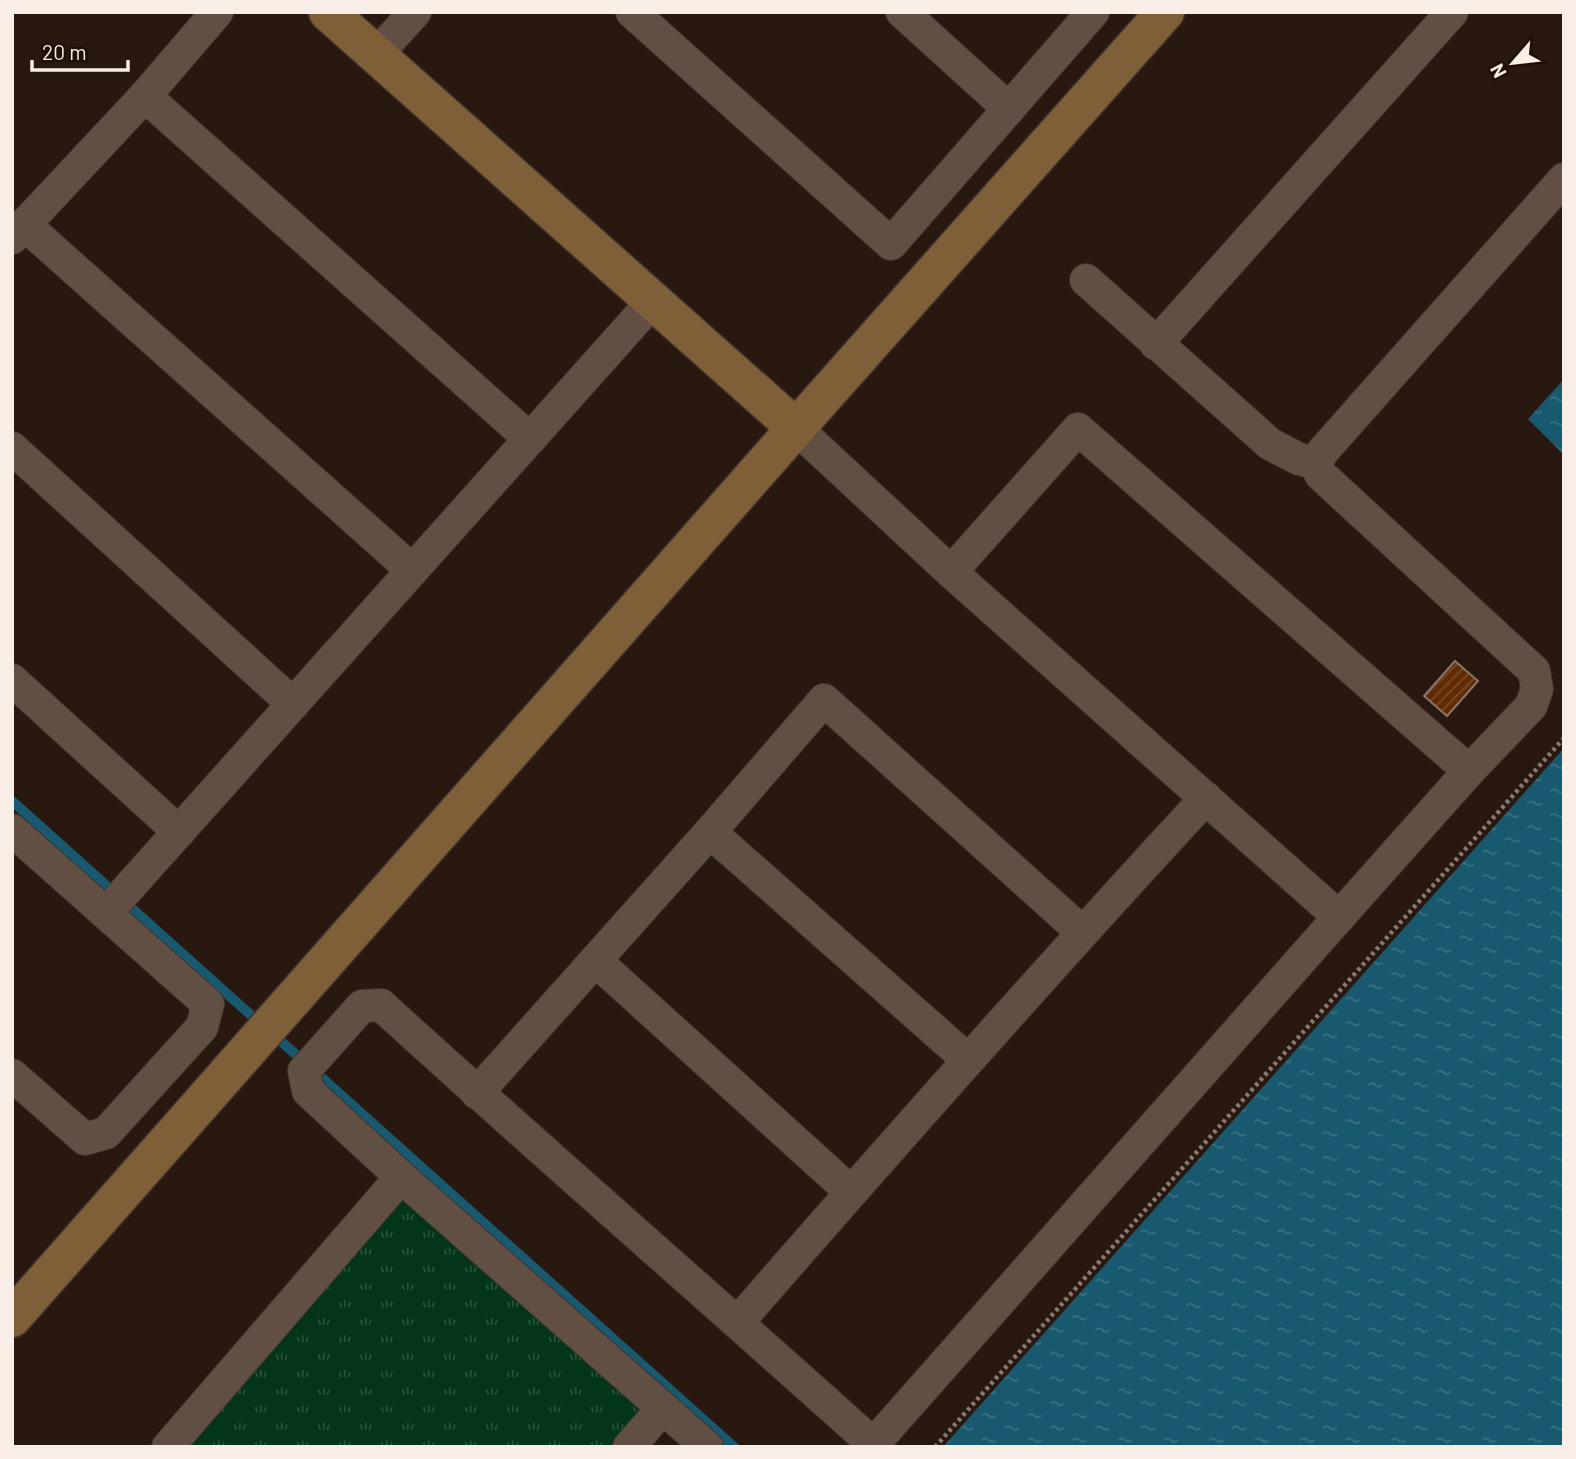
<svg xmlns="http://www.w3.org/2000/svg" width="1576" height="1459" font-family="Barlow,sans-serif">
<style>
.park{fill:url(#park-tufts)}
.water{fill:url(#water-ripples)}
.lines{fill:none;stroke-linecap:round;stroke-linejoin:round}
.stream{stroke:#18596f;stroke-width:10}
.building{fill:url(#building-hatch);stroke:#897469;stroke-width:2}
.street-casing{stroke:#3f332e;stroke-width:34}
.secondary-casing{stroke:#3f332e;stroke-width:41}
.path{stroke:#887a72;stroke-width:4.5;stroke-dasharray:3.5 3.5;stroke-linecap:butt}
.street{stroke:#624f44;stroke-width:32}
.secondary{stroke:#7e5f37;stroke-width:38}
</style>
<defs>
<pattern id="park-tufts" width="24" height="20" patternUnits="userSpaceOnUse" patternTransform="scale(1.75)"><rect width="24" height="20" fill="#02351a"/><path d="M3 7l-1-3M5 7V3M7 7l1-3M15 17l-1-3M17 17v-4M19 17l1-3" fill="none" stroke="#28533b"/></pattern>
<pattern id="water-ripples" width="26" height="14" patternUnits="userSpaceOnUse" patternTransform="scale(1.75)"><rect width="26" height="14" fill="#18596f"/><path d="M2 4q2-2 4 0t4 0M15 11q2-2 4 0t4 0" fill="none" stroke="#3a7184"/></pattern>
<pattern id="building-hatch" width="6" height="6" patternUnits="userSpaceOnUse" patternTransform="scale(1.75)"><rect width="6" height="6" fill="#602b03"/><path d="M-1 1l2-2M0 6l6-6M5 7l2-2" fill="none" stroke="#784a28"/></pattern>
</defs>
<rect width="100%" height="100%" fill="#28180f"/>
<polygon class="park" points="401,1177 663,1408 629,1447 168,1447"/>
<g class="water">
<polygon points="1564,379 1564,455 1528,419"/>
<polygon points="1564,748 1564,1447 943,1447"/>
</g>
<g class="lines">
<g class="stream">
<polyline points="12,801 262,1025"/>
<polyline points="274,1035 734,1447"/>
</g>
</g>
<polygon class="building" points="1455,661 1478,681 1447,716 1424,696"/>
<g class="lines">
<g class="street-casing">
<g id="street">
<polyline points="632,12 891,244 1093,12"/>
<polyline points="902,12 1009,109"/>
<polyline points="376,55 415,12"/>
<polyline points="145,96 530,439"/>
<polyline points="24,224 412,570"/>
<polyline points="12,238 145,96 217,12"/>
<polyline points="1086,280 1270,444 1299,459 1315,463"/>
<polyline points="1156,344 1452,12"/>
<polyline points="796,428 951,572 1339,917"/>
<polyline points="12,448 293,704"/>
<polyline points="1315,463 1324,450 1564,179"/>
<polyline points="951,572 1078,429 1469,771"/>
<polyline points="12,680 179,832"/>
<polyline points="12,830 208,1004 202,1027 106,1133 85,1139 12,1075"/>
<polyline points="710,832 968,1060"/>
<polyline points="106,913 653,301"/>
<polyline points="596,961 851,1192"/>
<polyline points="477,1093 710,832 824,700 1082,932"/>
<path d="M738,1322C892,1145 1047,970 1206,798"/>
<polyline points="168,1447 401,1177"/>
<polyline points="629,1447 663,1408"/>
<path d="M707,1447L401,1177L308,1091L304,1071L362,1006L381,1005C543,1153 710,1297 873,1444"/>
<polyline points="871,1447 1339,917 1469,771 1531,706 1537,689 1534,671 1321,475 1315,463"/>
</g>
</g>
<g class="secondary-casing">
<g id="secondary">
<polyline points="328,12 796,428"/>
<polyline points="12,1318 796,428 1165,12"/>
</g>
</g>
<polyline class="path" points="935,1447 1564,738"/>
<use href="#street" class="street"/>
<use href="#secondary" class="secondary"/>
</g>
<rect width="1576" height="1459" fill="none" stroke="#f9ede7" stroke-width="28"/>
<g transform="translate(1513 63) rotate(242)" stroke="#1e0f07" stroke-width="5" paint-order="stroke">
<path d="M0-5L12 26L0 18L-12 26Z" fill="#f9ede7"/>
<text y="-10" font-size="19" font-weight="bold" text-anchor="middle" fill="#f9ede7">N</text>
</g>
<path d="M32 60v10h96v-10" fill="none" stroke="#f9ede7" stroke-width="3.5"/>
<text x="42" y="60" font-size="21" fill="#f9ede7" stroke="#1e0f07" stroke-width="5" paint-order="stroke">20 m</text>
</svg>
